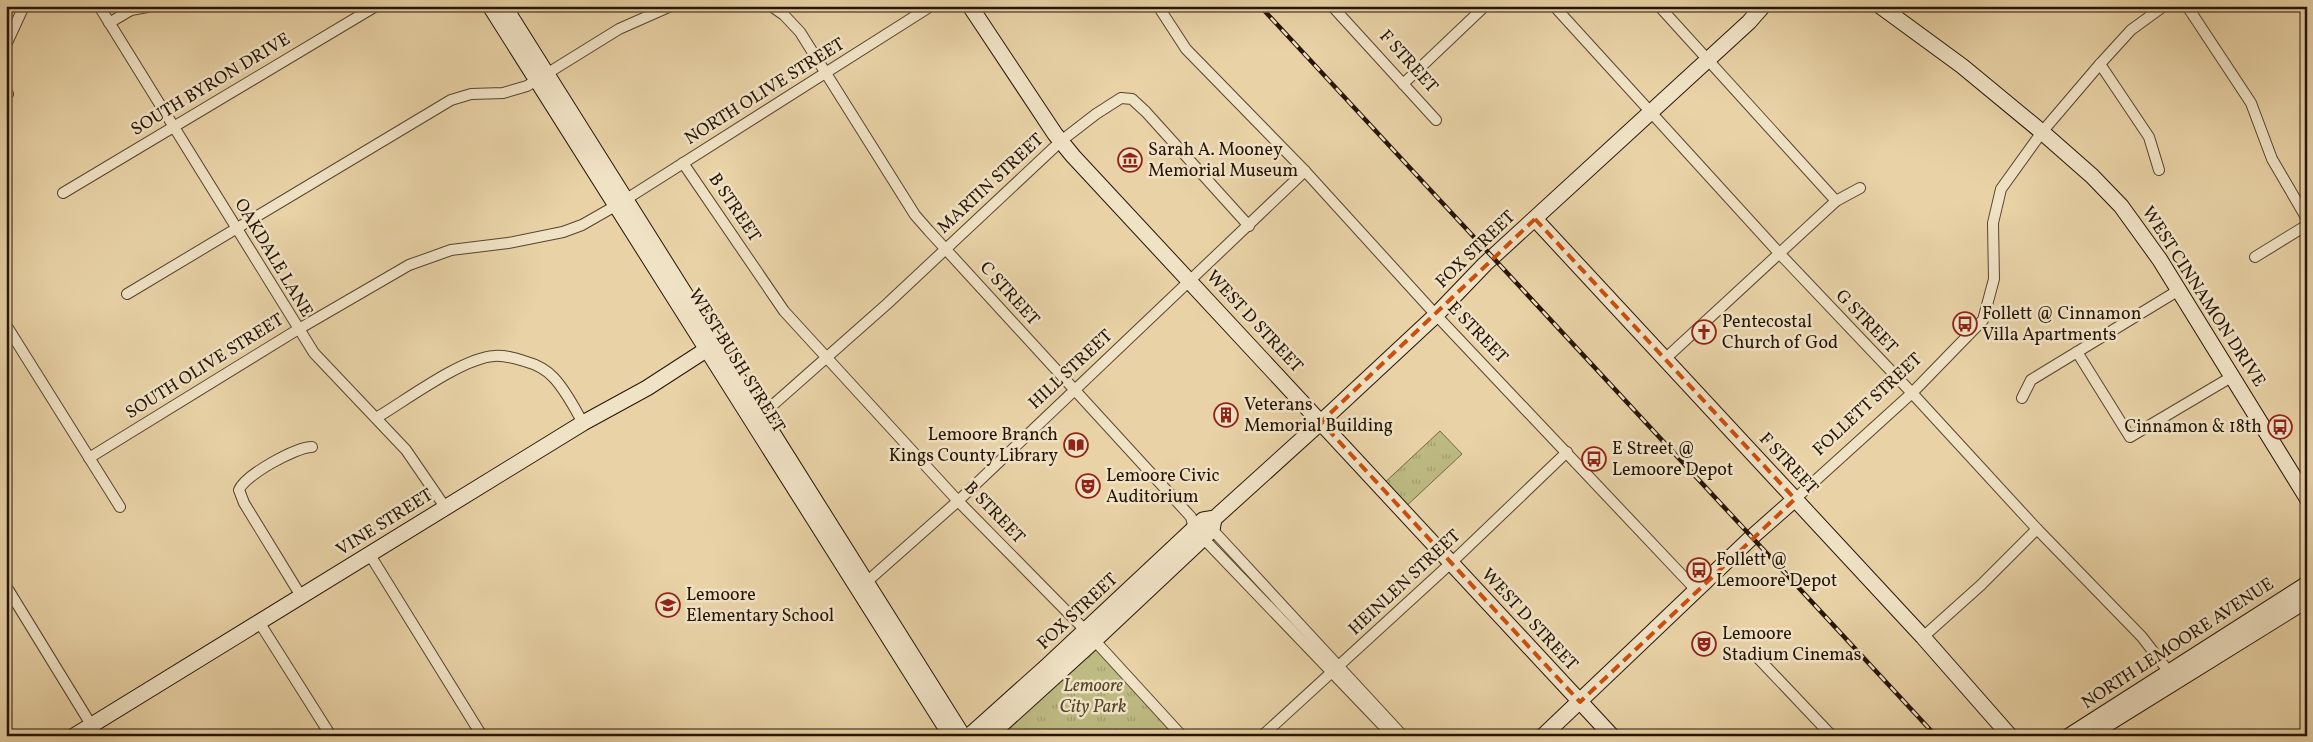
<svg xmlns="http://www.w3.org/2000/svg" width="2313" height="742" font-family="Vollkorn,serif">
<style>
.grass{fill:url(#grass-tufts);stroke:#726844}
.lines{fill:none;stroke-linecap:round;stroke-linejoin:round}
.street-casing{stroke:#56442e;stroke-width:12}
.secondary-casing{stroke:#261506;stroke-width:17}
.street{stroke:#f0e2c5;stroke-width:10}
.secondary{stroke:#f0e2c5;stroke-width:15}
.rail-casing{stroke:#261506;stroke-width:4.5}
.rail{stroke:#f0e2c5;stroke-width:2.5;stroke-dasharray:8;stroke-linecap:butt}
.marked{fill:none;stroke:#cb4f0b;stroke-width:4;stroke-dasharray:10 6;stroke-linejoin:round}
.labels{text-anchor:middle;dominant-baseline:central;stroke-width:5;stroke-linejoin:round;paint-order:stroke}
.street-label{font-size:18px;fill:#261506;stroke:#f0e2c5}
.poi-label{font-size:18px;fill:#261506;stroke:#f0e2c5;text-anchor:start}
.park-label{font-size:18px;font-style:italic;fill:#53472b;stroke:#f0e2c5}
</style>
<defs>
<pattern id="grass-tufts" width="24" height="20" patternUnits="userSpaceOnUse" patternTransform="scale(1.25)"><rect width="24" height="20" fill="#bdba82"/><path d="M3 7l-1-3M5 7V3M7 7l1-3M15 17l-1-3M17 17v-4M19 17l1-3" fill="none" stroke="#a29f6f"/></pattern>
</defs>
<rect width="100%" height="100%" fill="#e8d2a6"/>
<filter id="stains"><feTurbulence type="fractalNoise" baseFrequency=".004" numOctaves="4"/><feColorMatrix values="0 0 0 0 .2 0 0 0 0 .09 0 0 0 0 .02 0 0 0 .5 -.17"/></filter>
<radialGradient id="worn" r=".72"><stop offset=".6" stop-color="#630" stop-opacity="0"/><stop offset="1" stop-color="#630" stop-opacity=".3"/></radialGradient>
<g class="grass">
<polygon points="1440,431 1462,454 1402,510 1380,487"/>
<polygon points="1095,640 1182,736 989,736"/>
</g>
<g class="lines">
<g class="street-casing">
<g id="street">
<polyline points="99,6 314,353 406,450 445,507"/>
<polyline points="771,6 784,15 800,32 915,215 929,231 1191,517 1194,529 1203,538 1393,736"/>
<polyline points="1158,6 1186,49 1305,171 1436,315 1697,591"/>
<polyline points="1332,6 1436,120"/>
<polyline points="1554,6 1780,254 1912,393 2037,529 2142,637 2172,676"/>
<polyline points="1659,6 1836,201"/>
<polyline points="2187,6 2251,103 2272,159 2307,219"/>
<polyline points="109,23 131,10 147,7"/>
<polyline points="6,45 24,6"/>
<polyline points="2100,64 2149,137 2159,170"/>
<polyline points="1403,84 1485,6"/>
<polyline points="6,91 8,94"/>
<polyline points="683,163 784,311 958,501 1085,630 1182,736"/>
<polyline points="63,193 376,6"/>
<polyline points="2255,257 2307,225"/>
<polyline points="127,294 451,100 471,94 503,93 527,86 619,29 671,6"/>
<polyline points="6,325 120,507"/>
<polyline points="2077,352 2130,437 2233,376"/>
<polyline points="1666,358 1836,201 1860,188"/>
<polyline points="2022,398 2031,380 2179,290"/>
<path d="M376,418C405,401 462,358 494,356C504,355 514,358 524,361C535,364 546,369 554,378C566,391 574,407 583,423"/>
<polyline points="757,419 887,304 1061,141 1096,114 1121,98 1132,99 1146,112 1249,226"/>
<polyline points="89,458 297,330 409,265 451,250 508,243 563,232 582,225 617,205 931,6"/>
<polyline points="1795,499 1912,393 1983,320 1994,279 1993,223 2001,189 2042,132 2100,64 2131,30 2164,6"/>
<polyline points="1209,526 1403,736"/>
<polyline points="370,555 482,736"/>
<polyline points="6,586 98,736"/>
<polyline points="862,586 958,501 1305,171"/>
<path d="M301,596L244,503L239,490C245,475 296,447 312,447"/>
<polyline points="259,622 331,736"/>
<polyline points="1923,637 1981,585 2037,529"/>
<polyline points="1759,659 1832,736"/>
<polyline points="1262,736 1451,563 1567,452"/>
</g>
</g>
<g class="secondary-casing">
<g id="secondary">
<polyline points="490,6 951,736"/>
<polyline points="504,6 963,736"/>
<polyline points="970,6 1055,134 1073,156 1612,736"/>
<polyline points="1880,6 1962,66 2042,132 2092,176 2121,206 2160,260 2307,498"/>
<polyline points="1535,219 1923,637 2010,736"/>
<polyline points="2101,728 2307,600"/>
<polyline points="74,736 583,423 647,388 715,344"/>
<polyline points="969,736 1047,666 1203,520 1215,518 1321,422 1436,315 1485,264 1749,22 1763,6"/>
<polyline points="989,736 1095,640 1212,530 1214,519"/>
<polyline points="1543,736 1752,537 1795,499"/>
<polyline points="2069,736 2307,584"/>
</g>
</g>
<use href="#street" class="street"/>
<use href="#secondary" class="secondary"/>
<g class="rail-casing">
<polyline id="rail" points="1260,6 1936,736"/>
</g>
<use href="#rail" class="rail"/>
</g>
<path class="marked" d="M1535,219L1795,499L1580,702L1321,422Z"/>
<defs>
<g id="museum-ring" transform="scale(1.25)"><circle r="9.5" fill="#f0e2c5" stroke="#8f2418" stroke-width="1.5"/><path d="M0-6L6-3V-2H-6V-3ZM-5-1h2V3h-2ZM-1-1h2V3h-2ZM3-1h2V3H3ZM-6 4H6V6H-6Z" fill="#8f2418"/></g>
<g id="bus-ring" transform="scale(1.25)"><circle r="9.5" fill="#f0e2c5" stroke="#8f2418" stroke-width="1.5"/><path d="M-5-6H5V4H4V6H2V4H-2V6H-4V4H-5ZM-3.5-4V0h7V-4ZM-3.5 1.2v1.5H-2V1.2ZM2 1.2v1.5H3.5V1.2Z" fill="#8f2418"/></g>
<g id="church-ring" transform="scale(1.25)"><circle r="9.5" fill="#f0e2c5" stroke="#8f2418" stroke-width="1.5"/><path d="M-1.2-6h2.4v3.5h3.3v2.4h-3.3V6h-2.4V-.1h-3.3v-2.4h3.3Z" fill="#8f2418"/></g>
<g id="building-ring" transform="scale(1.25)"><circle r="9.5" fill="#f0e2c5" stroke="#8f2418" stroke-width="1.5"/><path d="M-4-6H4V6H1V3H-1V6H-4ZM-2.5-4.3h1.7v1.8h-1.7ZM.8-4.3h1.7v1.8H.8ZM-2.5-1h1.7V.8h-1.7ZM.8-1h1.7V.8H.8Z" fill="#8f2418"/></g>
<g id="library-ring" transform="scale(1.25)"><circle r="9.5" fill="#f0e2c5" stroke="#8f2418" stroke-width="1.5"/><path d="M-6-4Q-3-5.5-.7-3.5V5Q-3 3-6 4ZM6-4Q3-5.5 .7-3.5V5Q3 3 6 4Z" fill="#8f2418"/></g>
<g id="theatre-ring" transform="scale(1.25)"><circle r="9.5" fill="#f0e2c5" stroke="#8f2418" stroke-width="1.5"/><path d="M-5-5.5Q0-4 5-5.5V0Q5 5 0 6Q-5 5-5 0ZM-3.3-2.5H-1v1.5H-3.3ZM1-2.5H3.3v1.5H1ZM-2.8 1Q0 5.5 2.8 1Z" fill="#8f2418"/></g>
<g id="school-ring" transform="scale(1.25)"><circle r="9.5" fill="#f0e2c5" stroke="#8f2418" stroke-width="1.5"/><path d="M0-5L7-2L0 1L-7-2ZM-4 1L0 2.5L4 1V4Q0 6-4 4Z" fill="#8f2418"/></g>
</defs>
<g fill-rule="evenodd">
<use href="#museum-ring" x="1130" y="160"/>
<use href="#bus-ring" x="1965" y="324"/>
<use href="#church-ring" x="1704" y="332"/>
<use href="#building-ring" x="1226" y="415"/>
<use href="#bus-ring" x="2280" y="427"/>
<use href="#library-ring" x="1076" y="445"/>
<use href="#bus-ring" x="1594" y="459"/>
<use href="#theatre-ring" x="1088" y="486"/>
<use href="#bus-ring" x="1699" y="570"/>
<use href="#school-ring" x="668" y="605"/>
<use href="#theatre-ring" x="1704" y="644"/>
</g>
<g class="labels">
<g class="street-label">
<text transform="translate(1408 62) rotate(48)">F STREET</text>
<text transform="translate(211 85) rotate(-31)">SOUTH BYRON DRIVE</text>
<text transform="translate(765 92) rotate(-32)">NORTH OLIVE STREET</text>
<text transform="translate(991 184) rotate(-43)">MARTIN STREET</text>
<text transform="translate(734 208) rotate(56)">B STREET</text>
<text transform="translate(1476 250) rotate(-44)">FOX STREET</text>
<text transform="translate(273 258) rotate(59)">OAKDALE LANE</text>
<text transform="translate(1009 294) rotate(48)">C STREET</text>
<text transform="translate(2203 297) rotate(57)">WEST CINNAMON DRIVE</text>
<text transform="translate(1254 322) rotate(47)">WEST D STREET</text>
<text transform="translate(1866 322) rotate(46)">G STREET</text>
<text transform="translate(1477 333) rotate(46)">E STREET</text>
<text transform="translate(736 361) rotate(58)">WEST BUSH STREET</text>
<text transform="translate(205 367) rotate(-32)">SOUTH OLIVE STREET</text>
<text transform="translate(1071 370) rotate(-43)">HILL STREET</text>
<text transform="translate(1868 405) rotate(-43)">FOLLETT STREET</text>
<text transform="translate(1788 464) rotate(47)">F STREET</text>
<text transform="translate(994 513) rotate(46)">B STREET</text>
<text transform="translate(385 523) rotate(-32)">VINE STREET</text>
<text transform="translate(1405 583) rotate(-43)">HEINLEN STREET</text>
<text transform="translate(1078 612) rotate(-43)">FOX STREET</text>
<text transform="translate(1529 620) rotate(47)">WEST D STREET</text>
<text transform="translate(2178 644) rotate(-33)">NORTH LEMOORE AVENUE</text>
</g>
<g class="poi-label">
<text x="1148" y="150">Sarah A. Mooney<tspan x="1148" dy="21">Memorial Museum</tspan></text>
<text x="1982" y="314">Follett @ Cinnamon<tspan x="1982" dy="21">Villa Apartments</tspan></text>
<text x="1722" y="322">Pentecostal<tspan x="1722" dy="21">Church of God</tspan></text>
<text x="1244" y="405">Veterans<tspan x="1244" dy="21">Memorial Building</tspan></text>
<text x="2262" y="427" text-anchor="end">Cinnamon &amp; 18th</text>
<text x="1058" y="435" text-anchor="end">Lemoore Branch<tspan x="1058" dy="21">Kings County Library</tspan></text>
<text x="1612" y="449">E Street @<tspan x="1612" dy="21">Lemoore Depot</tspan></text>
<text x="1106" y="476">Lemoore Civic<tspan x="1106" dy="21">Auditorium</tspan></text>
<text x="1716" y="560">Follett @<tspan x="1716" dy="21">Lemoore Depot</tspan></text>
<text x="686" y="595">Lemoore<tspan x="686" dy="21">Elementary School</tspan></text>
<text x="1722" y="634">Lemoore<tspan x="1722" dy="21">Stadium Cinemas</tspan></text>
</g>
<g class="park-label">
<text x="1093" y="686">Lemoore<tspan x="1093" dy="21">City Park</tspan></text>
</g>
</g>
<rect width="2313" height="742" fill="none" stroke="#e8d2a6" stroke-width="25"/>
<rect x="8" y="8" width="2298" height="727" fill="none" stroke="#261506" stroke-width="2.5"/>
<rect x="12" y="12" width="2288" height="717" fill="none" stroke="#261506"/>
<rect width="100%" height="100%" filter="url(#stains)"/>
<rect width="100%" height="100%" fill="url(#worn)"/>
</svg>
